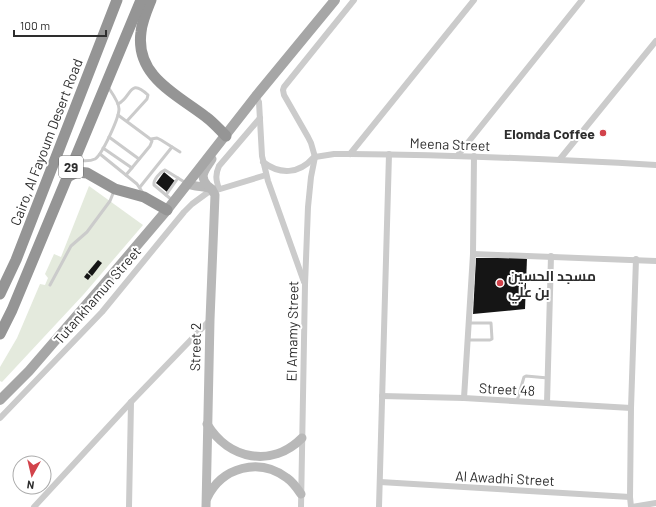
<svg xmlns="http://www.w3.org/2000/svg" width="656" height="507" font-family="Barlow,Cairo,sans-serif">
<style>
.green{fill:#e4eadd}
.building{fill:#151515}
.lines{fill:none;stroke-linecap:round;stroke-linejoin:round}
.lane{stroke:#cbcbcb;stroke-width:3}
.street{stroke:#cbcbcb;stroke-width:6}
.secondary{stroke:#b8b8b8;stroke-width:9}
.primary{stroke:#a6a6a6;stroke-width:10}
.highway{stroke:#959595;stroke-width:11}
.poi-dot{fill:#d2434b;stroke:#fff;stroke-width:1.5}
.labels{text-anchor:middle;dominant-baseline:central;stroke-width:4;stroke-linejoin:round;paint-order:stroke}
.shield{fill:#fff;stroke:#6d6d6d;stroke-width:1}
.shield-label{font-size:13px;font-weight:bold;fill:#2e2e2e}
.poi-label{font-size:14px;font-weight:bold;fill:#2e2e2e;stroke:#fff;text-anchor:end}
.street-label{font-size:14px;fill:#2e2e2e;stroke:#fff}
</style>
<rect width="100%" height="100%" fill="#fff"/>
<polygon class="green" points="89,186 143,225 84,294 2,382 0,381 0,367 17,338 40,284 45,285 48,278 45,274 54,254 61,257"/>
<g class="building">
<polygon points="164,172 175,181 167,192 156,183"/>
<polygon points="476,258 527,258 525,309 473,314"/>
<polygon points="98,260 102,263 92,276 88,272"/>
<polygon points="87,273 91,276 88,280 84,277"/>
</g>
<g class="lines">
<g class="lane">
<path d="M118,104C132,97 129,77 148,95L147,99L127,121"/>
<polyline points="118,115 149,138 152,141 150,146 126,175"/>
<polyline points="109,137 139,159"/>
<polyline points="151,139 157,138 161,140 180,152"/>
<polyline points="103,148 132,168"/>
<polyline points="100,154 137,184 143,193"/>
<path d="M76,160C82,161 89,162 95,159C102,155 119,118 119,109C119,102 112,93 108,87"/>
<polyline points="140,187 172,147"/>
<polyline points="166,195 178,178"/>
<path d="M172,200L154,185C153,180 160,172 165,170L186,183"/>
<polyline points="50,285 71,246 87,232 110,201 114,191"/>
<polyline points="468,340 490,340 492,339 491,323 469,323"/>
<polyline points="517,401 524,377 526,376 548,378"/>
</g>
<g class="street">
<polyline points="256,96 259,102 262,156 268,181 304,282"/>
<polyline points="350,154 474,0"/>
<polyline points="458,155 582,0"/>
<path d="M315,157L334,154H350C452,155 554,159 656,165"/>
<polyline points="560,159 656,41"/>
<path d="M263,162C280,175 299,174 313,158"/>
<path d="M219,189C216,180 215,175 219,166L260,118"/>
<polyline points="473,254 656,261"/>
<polyline points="382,396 464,398 631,408"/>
<polyline points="464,398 473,254 474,156"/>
<polyline points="547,403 551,256"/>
<polyline points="0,418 102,312 184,212 192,204 207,193 266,175"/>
<polyline points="380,482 630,497"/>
<polyline points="34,507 131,402 210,320"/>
<polyline points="129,507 131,402"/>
<polyline points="301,507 305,285 308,207 311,177 315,157 311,143 308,137 284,95 283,90 284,87 354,0"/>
<polyline points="379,507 389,154"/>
<polyline points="631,507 630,497 631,408 636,259"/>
<polyline points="632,507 656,503"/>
</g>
<g class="secondary">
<path d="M188,184C195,187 204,186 212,189"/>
<path d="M207,424C229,460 272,468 302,438"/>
<path d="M207,498C222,467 259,457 287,478C293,482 297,488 301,494"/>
<path d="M206,507L210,320L215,195C213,190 211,188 207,185C198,175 207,168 212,159"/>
</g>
<polyline class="primary" points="0,400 29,371 105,283 167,210 256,96 335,0"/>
<g class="highway">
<path d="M151,0C147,10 142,21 141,32C135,76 176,94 206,117C213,122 219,129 226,136"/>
<polyline points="67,177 77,172 87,173 115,189 144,197 167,210"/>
<polyline points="0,294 16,260 117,0"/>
<polyline points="0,334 12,310 141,0"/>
</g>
</g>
<g class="poi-dot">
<circle cx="603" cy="133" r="4"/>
<circle cx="500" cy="283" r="4"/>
</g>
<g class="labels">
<rect class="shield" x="59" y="156" width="24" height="22" rx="3"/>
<g class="shield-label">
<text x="71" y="167">29</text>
</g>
<g class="poi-label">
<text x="595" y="133">Elomda Coffee</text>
<text x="508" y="275" text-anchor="start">مسجد الحسين<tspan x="508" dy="16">بن علي</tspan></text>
</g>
<g class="street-label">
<text transform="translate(46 142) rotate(-69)">Cairo, Al Fayoum Desert Road</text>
<text transform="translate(450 144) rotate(2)">Meena Street</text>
<text transform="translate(97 295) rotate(-49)">Tutankhamun Street</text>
<text transform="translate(292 331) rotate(-89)">El Amamy Street</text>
<text transform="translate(195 347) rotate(-89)">Street 2</text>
<text transform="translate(507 389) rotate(3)">Street 48</text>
<text transform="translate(505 478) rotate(3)">Al Awadhi Street</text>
</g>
</g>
<g transform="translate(32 475) rotate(188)"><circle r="19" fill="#ffffff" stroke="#ababab"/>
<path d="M0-3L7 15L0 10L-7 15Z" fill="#d2434b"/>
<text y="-6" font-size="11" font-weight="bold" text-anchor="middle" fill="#2e2e2e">N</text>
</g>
<path d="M14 30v6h92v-6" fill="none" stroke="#2e2e2e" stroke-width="2"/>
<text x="20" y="30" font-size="12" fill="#2e2e2e" stroke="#ffffff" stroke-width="3" paint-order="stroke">100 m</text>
</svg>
